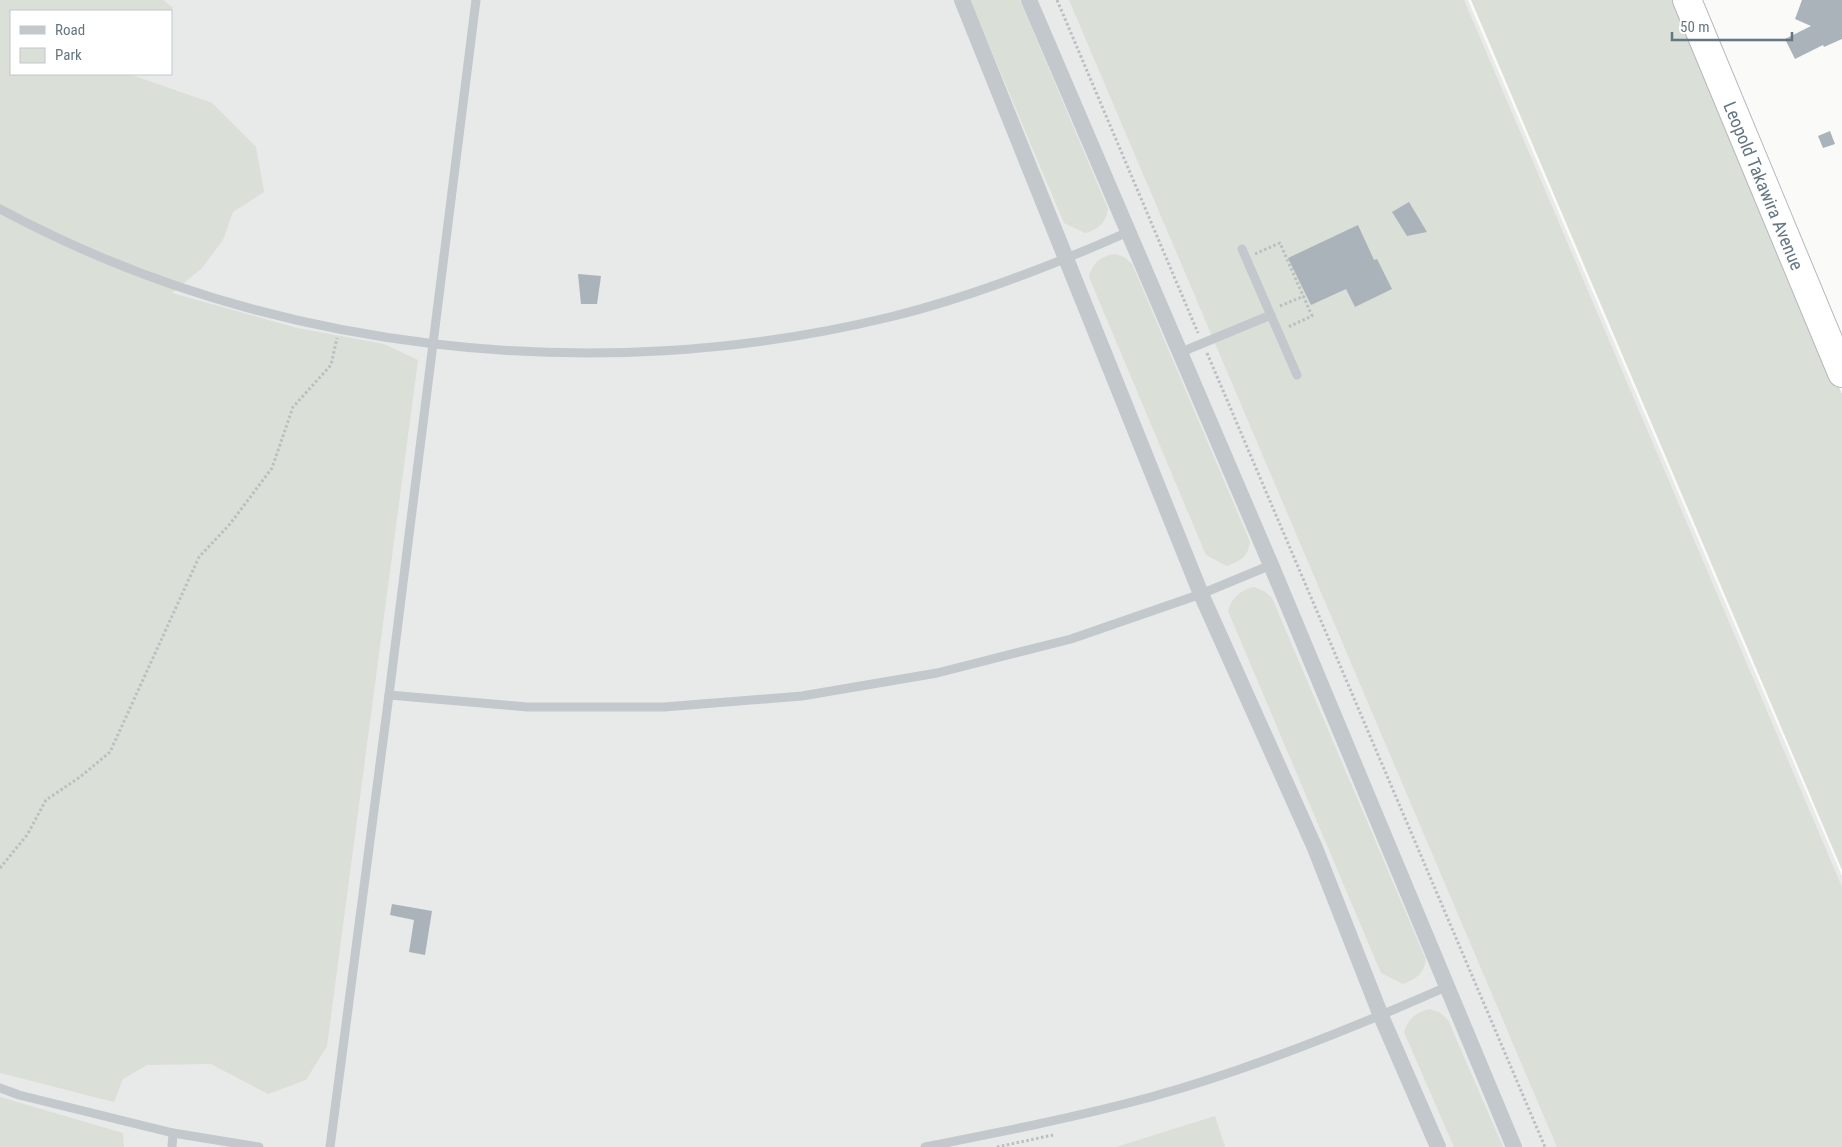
<svg xmlns="http://www.w3.org/2000/svg" width="1842" height="1147" font-family="'Roboto Condensed',sans-serif">
<style>
.built{fill:#e8e9e9;fill-rule:evenodd}
.green{fill:#dadfd7}
.building{fill:#aab3b9}
.lines{fill:none;stroke-linecap:round;stroke-linejoin:round}
.trunk-casing{stroke:#b4b9bd;stroke-width:30}
.path{stroke:#bbbfc2;stroke-width:3;stroke-dasharray:2.5 2.5;stroke-linecap:butt}
.service{stroke:#c3c8cc;stroke-width:9}
.minor{stroke:#c3c8cc;stroke-width:16}
.trunk{stroke:#fff;stroke-width:28}
.labels{text-anchor:middle;dominant-baseline:central;stroke-width:5;stroke-linejoin:round;paint-order:stroke}
.street-label{font-size:18px;fill:#657683;stroke:#fff}
</style>
<rect width="100%" height="100%" fill="#fafaf8"/>
<path class="built" d="M0,0H1468L1842,876V1147H0ZM11,11H171V74H11Z"/>
<g class="green">
<polygon points="0,0 163,0 173,8 171,11 11,11 11,74 129,74 212,103 256,147 264,192 233,212 223,240 202,268 172,293 297,328 384,344 418,360 327,1046 306,1080 268,1094 211,1064 147,1065 123,1079 114,1102 0,1073"/>
<path d="M970,0H1020L1108,209C1106,223 1099,229 1085,233L1064,223Z"/>
<polygon points="1069,0 1464,0 1842,887 1842,1147 1557,1147"/>
<polygon points="1471,0 1678,0 1842,394 1842,870"/>
<path d="M1115,254L1124,257L1132,264L1250,542C1248,556 1241,561 1227,566L1206,555L1089,277C1092,263 1101,256 1115,254Z"/>
<path d="M1254,587L1264,591L1272,598L1426,960C1423,974 1416,979 1403,984L1381,973L1228,611C1232,597 1241,590 1254,587Z"/>
<path d="M1430,1009L1439,1012L1448,1020L1503,1147H1454L1404,1032C1408,1018 1417,1012 1430,1009Z"/>
<polygon points="0,1097 123,1133 124,1147 0,1147"/>
<polygon points="1215,1116 1225,1147 1116,1147"/>
</g>
<g class="building">
<polygon points="1802,0 1842,0 1842,39 1824,47 1823,45 1795,59 1785,39 1811,26 1795,19"/>
<polygon points="1830,131 1835,144 1823,148 1818,136"/>
<polygon points="1409,202 1427,232 1407,236 1392,212"/>
<polygon points="1358,225 1374,260 1377,259 1392,289 1355,307 1346,289 1311,305 1288,258"/>
<polygon points="578,274 601,276 597,304 581,304"/>
<polygon points="392,904 432,911 425,955 409,952 414,920 390,915"/>
</g>
<g class="lines">
<g class="trunk-casing">
<g id="trunk">
<path id="s1" d="M1687,0L1842,373"/>
</g>
</g>
<g class="path">
<polyline points="1057,0 1198,333"/>
<polyline points="1255,254 1280,243 1312,316 1288,327"/>
<polyline points="1280,306 1304,296"/>
<polyline points="1207,353 1545,1147"/>
<polyline points="0,868 27,835 46,800 80,777 110,752 199,557 230,524 272,468 293,407 331,365 337,338"/>
<polyline points="997,1147 1053,1135"/>
</g>
<g class="service">
<path d="M0,209C268,353 595,389 890,317C972,297 1051,266 1128,232"/>
<polyline points="1242,249 1297,375"/>
<polyline points="1179,353 1271,315"/>
<polyline points="389,695 527,707 664,707 802,696 937,673 1071,639 1201,594 1271,565"/>
<polyline points="0,1088 19,1095 173,1133 259,1147"/>
<polyline points="172,1147 173,1133"/>
<polyline points="330,1147 389,695 476,0"/>
<path d="M925,1147C1001,1132 1077,1117 1151,1097C1252,1069 1351,1029 1446,987"/>
</g>
<g class="minor">
<polyline points="962,0 1201,594 1315,848 1381,1016 1438,1147"/>
<polyline points="1029,0 1271,565 1514,1147"/>
</g>
<use href="#trunk" class="trunk"/>
</g>
<g class="labels">
<g class="street-label">
<text stroke="none"><textPath href="#s1" startOffset="201">Leopold Takawira Avenue</textPath></text>
</g>
</g>
<rect x="10" y="10" width="162" height="65" fill="#ffffff" stroke="#c1c8cd"/>
<rect x="20" y="26" width="25" height="8" fill="#c3c8cc" stroke="#c1c8cd"/>
<text x="55" y="35" font-size="15" fill="#657683">Road</text>
<rect x="20" y="48" width="25" height="15" fill="#dadfd7" stroke="#c1c8cd"/>
<text x="55" y="60" font-size="15" fill="#657683">Park</text>
<path d="M1672 32v8h120v-8" fill="none" stroke="#657683" stroke-width="2.5"/>
<text x="1680" y="32" font-size="15" fill="#657683" stroke="#ffffff" stroke-width="4" paint-order="stroke">50 m</text>
</svg>
